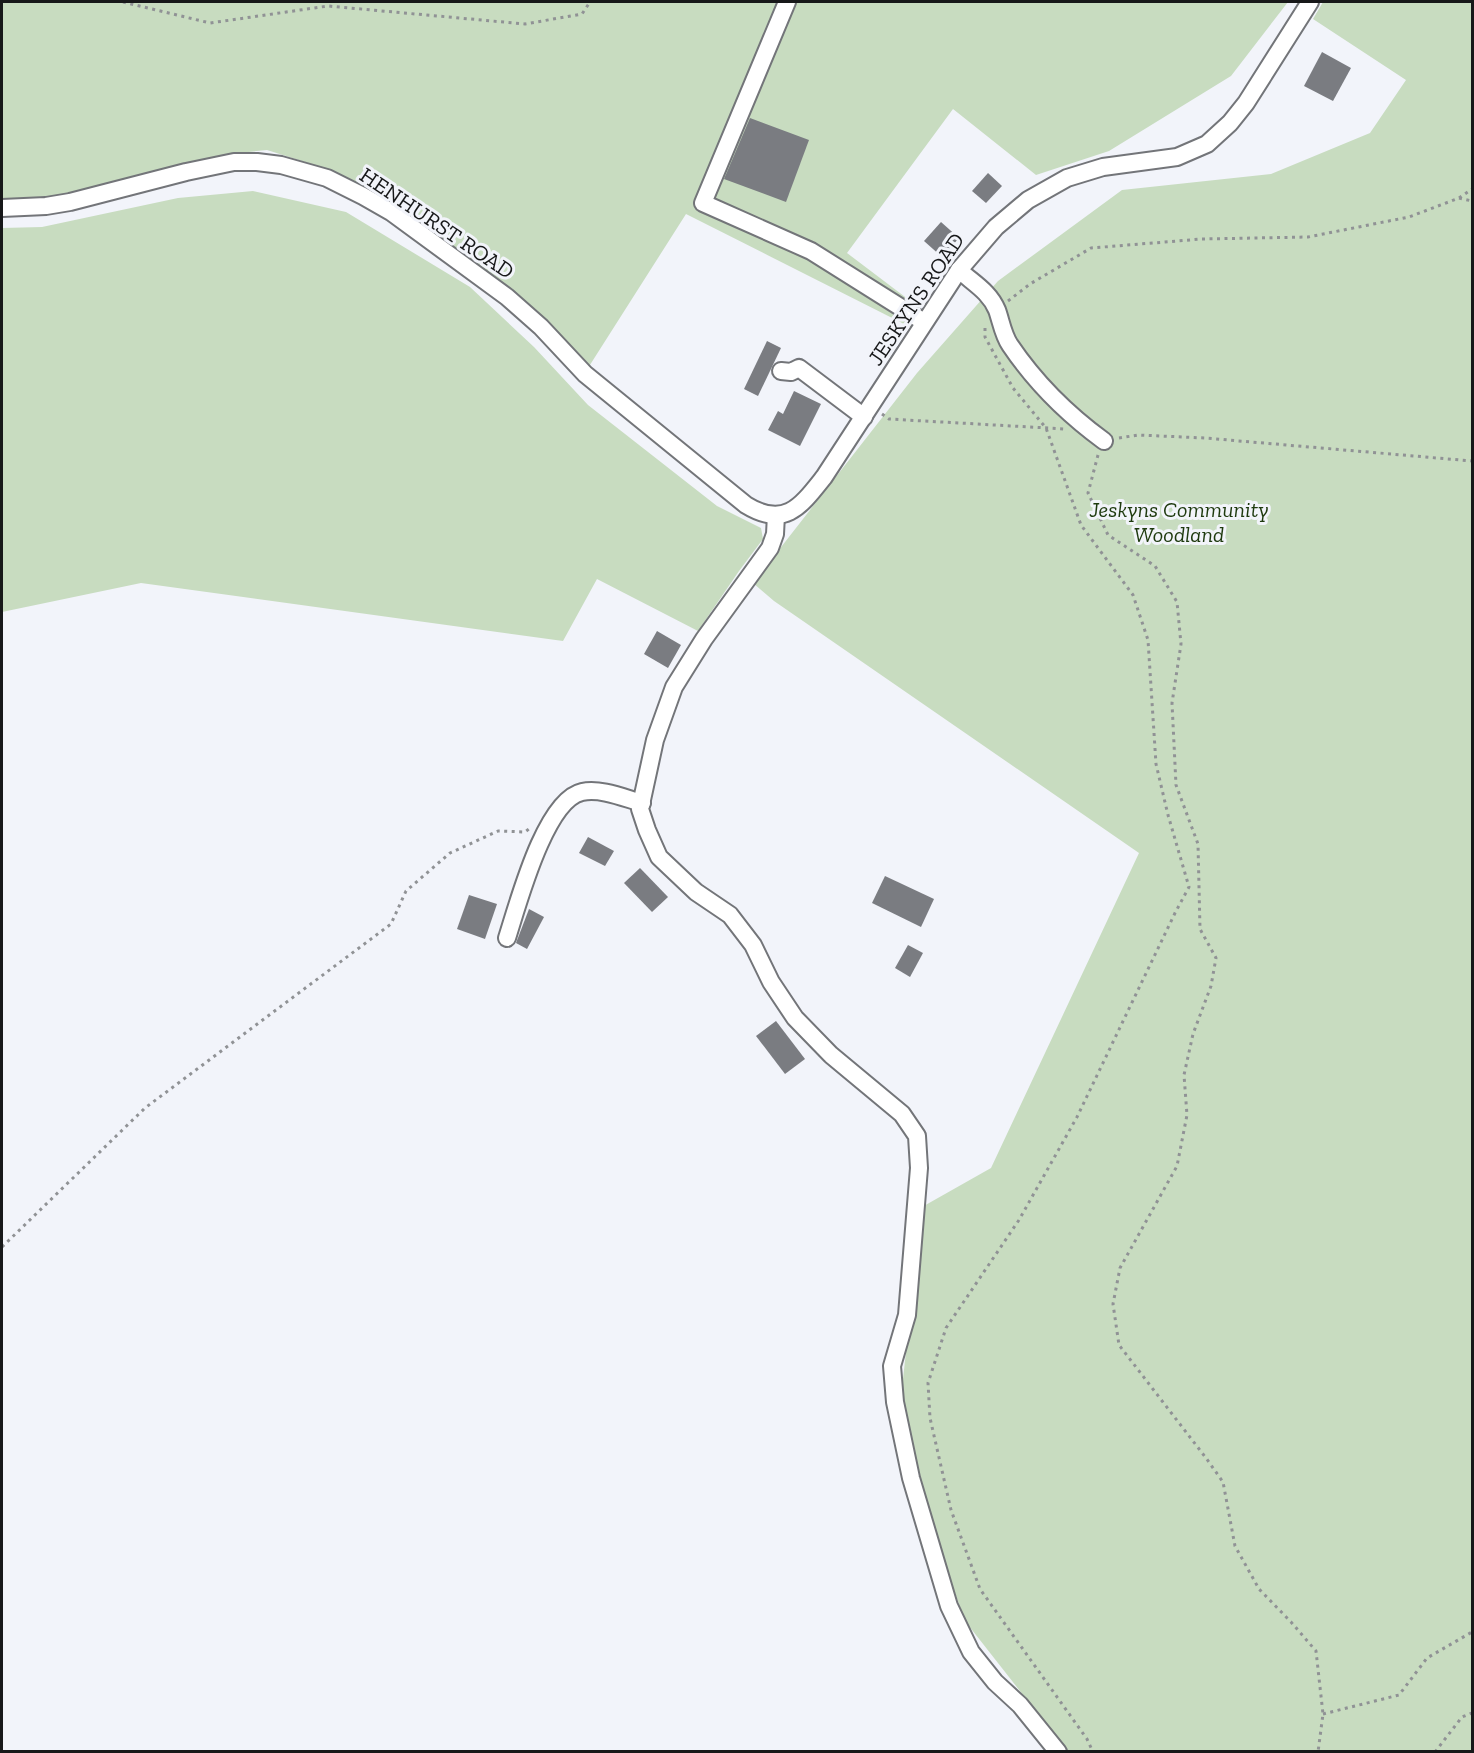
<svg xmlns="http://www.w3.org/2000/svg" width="1474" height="1753" font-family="'Zilla Slab',serif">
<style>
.green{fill:#c8dcc0}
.building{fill:#7a7c81}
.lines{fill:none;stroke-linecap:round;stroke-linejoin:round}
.minor-casing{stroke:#737579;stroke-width:20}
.path{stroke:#909295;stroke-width:3;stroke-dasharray:3 4.5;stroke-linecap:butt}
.minor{stroke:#fff;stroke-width:16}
.labels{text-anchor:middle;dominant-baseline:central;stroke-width:6;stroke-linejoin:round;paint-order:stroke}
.street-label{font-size:22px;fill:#171819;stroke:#f2f4fa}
.park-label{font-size:22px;font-style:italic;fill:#1e3a0e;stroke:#f2f4fa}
</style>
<rect width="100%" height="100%" fill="#f2f4fa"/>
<g class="green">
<polygon points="2,2 1288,2 1231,76 1109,151 1036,175 953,109 847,253 921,309 912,328 686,214 588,368 393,204 324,168 267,150 229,154 45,199 2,201"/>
<polygon points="1323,2 1472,2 1472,1751 1067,1751 965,1621 933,1531 901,1397 922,1207 991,1168 1139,853 774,601 753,583 917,373 998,281 1122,190 1271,174 1370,133 1406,80 1313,19"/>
<polygon points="253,191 346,212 470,287 534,347 588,405 717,506 761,528 763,539 739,571 698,631 597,579 563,641 141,583 2,612 2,228 42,227 178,198"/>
</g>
<g class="building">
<polygon points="1322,52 1351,68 1333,101 1304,86"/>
<polygon points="750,118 809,140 786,202 724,179"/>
<polygon points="988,173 1002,186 986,203 972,191"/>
<polygon points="941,222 959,238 942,257 924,241"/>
<polygon points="767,341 781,348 758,396 744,389"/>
<polygon points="794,391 821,404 800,446 768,430 778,411 783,414"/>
<polygon points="657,631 681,645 668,668 644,654"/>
<polygon points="588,837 614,851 605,866 579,853"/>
<polygon points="640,868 668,897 652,912 624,883"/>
<polygon points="885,876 934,899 921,927 872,903"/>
<polygon points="469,895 497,904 485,939 457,929"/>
<polygon points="529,909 544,917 527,949 516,943"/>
<polygon points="908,945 923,953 910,977 895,968"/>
<polygon points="776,1021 805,1059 785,1074 756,1036"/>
</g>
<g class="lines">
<g class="minor-casing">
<g id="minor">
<polyline points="787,2 703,203 811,251 924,322"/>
<path d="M2,208L46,206L70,202L186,172L234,162H257L281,165L327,178L363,196L391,212L507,297L541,327L585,374L746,505C785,529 801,506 824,477L959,270L996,227L1028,200L1067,178L1103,167L1177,157L1207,144L1230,123L1246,103L1310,2"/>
<path d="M959,270C973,283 989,291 997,310C1001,321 1003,335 1010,345C1035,382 1067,414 1104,441"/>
<polyline points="781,371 791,372 799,368 864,417"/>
<polyline points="776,515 775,534 770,548 704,639 674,687 655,740 640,809 647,830 659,857 696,892 730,915 753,945 771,982 795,1018 831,1055 902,1114 917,1136 919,1168 907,1315 892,1366 895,1402 911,1478 949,1606 971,1652 995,1682 1020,1705 1058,1752"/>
<path d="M507,938C518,904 545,800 582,792C601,788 624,798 642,803"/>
</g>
</g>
<g class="path">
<polyline points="123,2 210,23 328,6 525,24 582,14 590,2"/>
<polyline points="1459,198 1472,201"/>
<polyline points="1008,301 1030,284 1091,248 1202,239 1308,237 1409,217 1459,198 1472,189"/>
<polyline points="985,328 985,337 1013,388 1046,428 1081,525 1133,595 1148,640 1156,764 1168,815 1189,887 1175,913 1077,1117 1019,1220 946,1328 928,1383 930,1418 951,1510 980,1589 1087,1739 1093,1752"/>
<polyline points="882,414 889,419 1065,429"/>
<polyline points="1119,438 1138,435 1205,438 1472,461"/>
<polyline points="1098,455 1088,493 1108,535 1155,566 1177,602 1181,644 1172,703 1176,785 1198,844 1200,929 1216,958 1211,986 1193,1034 1184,1075 1187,1115 1177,1166 1120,1268 1113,1304 1119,1345 1206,1458 1223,1482 1235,1546 1259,1589 1291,1622 1316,1651 1323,1714 1318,1752"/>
<polyline points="2,1247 145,1108 391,924 406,891 450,853 498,831 525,832 530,828"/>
<polyline points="1323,1714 1399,1695 1427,1658 1472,1632"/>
<polyline points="1435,1752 1462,1717 1472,1713"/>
</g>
<use href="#minor" class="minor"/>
</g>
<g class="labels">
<g class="street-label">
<text transform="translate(437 223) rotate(34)">HENHURST ROAD</text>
<text transform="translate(916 299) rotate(-56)">JESKYNS ROAD</text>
</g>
<g class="park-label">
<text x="1179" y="509">Jeskyns Community<tspan x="1179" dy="25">Woodland</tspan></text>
</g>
</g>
<rect width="1474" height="1753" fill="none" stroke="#171819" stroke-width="6"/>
</svg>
